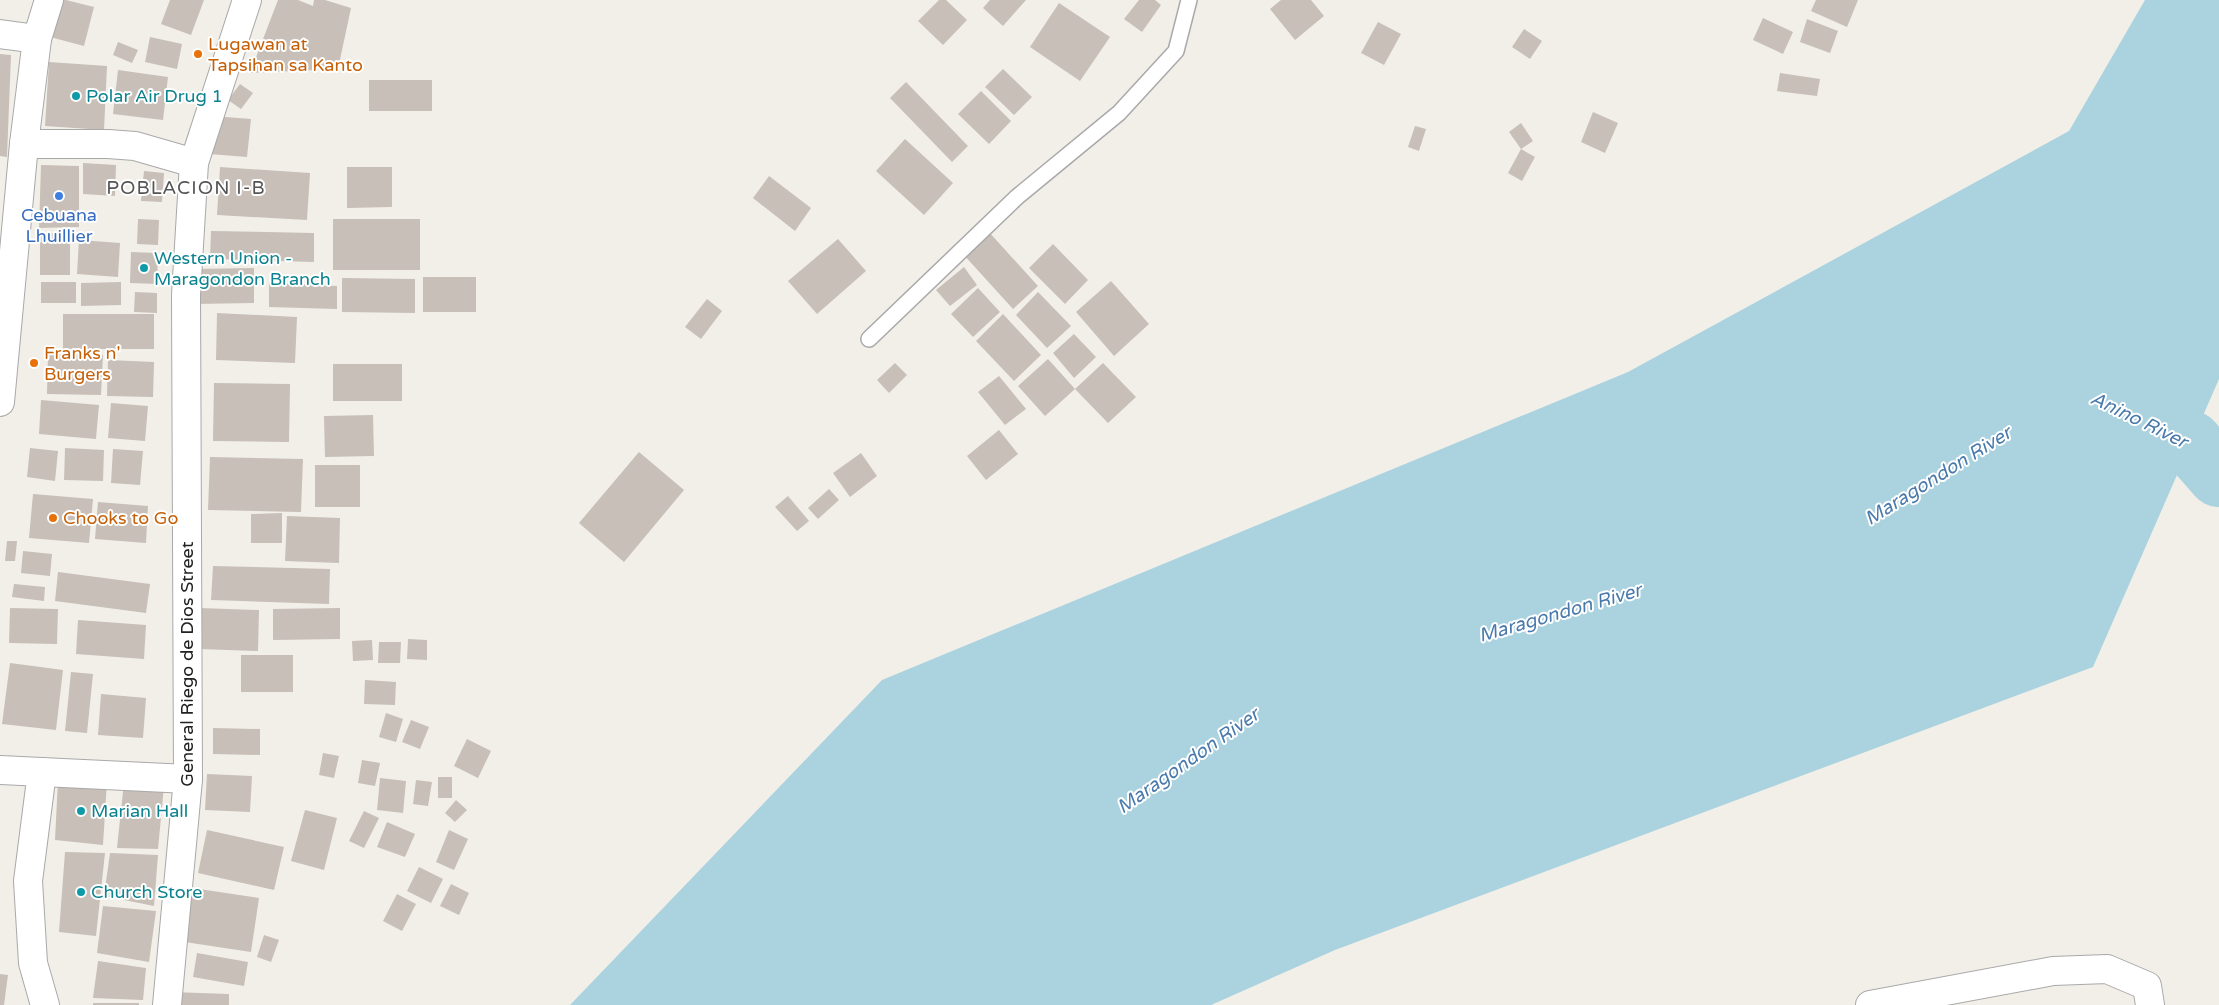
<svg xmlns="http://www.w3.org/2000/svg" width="2219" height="1005" font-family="'Varela Round',sans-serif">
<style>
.water{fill:#aad3df}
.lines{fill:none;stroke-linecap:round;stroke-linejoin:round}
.river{stroke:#aad3df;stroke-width:64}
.building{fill:#c7bfb8}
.service-casing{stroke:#a9a9a9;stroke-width:18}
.minor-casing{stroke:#a9a9a9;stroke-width:30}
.tertiary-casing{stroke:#a9a9a9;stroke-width:30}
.service{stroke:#fff;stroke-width:15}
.minor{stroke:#fff;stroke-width:28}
.tertiary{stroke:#fff;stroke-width:28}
.food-dot{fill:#e8710a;stroke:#fff;stroke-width:2}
.culture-dot{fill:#0f9aa8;stroke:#fff;stroke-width:2}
.shop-dot{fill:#3f7fe0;stroke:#fff;stroke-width:2}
.labels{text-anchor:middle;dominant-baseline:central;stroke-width:4;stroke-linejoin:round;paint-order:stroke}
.food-label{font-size:18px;fill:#c56008;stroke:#fff;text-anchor:start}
.culture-label{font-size:18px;fill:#0d838f;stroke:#fff;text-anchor:start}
.shop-label{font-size:18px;fill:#366cbe;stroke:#fff}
.street-label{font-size:18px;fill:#222;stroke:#fff}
.neighbourhood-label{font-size:19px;letter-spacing:1px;fill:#555;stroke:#fff}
.water-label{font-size:19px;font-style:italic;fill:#4a7aab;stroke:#fff}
</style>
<rect width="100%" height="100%" fill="#f2efe9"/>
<polygon class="water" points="2145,0 2219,0 2219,379 2093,667 1335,950 1211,1005 570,1005 882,680 1628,372 2069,131"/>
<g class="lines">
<polyline class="river" points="2113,406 2191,443 2219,475"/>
</g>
<g class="building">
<polygon points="59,0 66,0 94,7 84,46 50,37"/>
<polygon points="170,0 204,0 191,35 161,24"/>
<polygon points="278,0 298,0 313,6 314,0 325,0 351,8 338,69 250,73"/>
<polygon points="939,0 946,0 967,20 943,45 918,21"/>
<polygon points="990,0 1026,0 1003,26 983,8"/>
<polygon points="1139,0 1155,0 1161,5 1142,32 1124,19"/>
<polygon points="1281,0 1311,0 1324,16 1295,40 1270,9"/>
<polygon points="1816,0 1858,0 1847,27 1811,11"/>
<polygon points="1059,3 1110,37 1080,81 1030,47"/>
<polygon points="1763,18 1793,32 1783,54 1753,40"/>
<polygon points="1807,19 1838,31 1830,53 1800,42"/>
<polygon points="1378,22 1401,34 1384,65 1361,53"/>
<polygon points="1524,29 1542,41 1530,59 1512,47"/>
<polygon points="150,37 182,44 177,69 145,62"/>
<polygon points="118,42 138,50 132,63 113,55"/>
<polygon points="0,54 11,55 7,157 0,156"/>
<polygon points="49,62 107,66 104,130 45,126"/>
<polygon points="1003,69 1032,97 1014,115 985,87"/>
<polygon points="118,70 168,77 163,120 113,114"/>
<polygon points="1780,73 1820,79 1817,96 1777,91"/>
<rect x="369" y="80" width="63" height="31"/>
<polygon points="906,82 968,146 952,162 890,98"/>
<polygon points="240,84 253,93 241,109 228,100"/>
<polygon points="981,91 1011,121 989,144 958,114"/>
<polygon points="1593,112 1618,123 1605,153 1581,142"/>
<polygon points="213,116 251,119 247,157 209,154"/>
<polygon points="1521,123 1533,141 1521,149 1509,132"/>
<polygon points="1415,126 1426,129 1419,151 1408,147"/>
<polygon points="905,139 953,183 924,215 876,171"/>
<polygon points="1521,149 1535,157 1522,181 1508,173"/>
<polygon points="83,163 116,165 115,196 83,194"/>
<polygon points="41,165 79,166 79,227 39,228"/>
<polygon points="220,167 310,173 307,220 217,215"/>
<polygon points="347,167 392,167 392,207 347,208"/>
<polygon points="144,171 164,173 162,202 141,201"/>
<polygon points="769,176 811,208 795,231 753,198"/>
<polygon points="138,219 159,220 158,245 137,244"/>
<rect x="333" y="219" width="87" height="51"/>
<polygon points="211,231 314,233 314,262 210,259"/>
<polygon points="988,231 1038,286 1013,309 963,254"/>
<rect x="40" y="233" width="30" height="42"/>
<polygon points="838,239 866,271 817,314 788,281"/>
<polygon points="79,240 120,243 118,277 77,274"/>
<polygon points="1053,244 1088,280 1065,304 1029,268"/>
<polygon points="131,252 158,253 157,284 130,283"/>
<polygon points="964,267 977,285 950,306 936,290"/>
<polygon points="254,268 254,303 194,304 194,269"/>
<rect x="423" y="277" width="53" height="35"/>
<polygon points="342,278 415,279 415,313 342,312"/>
<polygon points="1111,281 1149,324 1114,356 1076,312"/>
<rect x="41" y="282" width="35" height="21"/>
<polygon points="121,282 121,305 81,306 81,283"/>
<polygon points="269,283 337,286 337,309 269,307"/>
<polygon points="978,288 1000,312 973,337 951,314"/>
<polygon points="135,292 157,293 157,313 134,312"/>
<polygon points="1038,292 1071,326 1047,348 1016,315"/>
<polygon points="707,299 722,311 701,339 685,327"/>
<polygon points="217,313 297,317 295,363 216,360"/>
<rect x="63" y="314" width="91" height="35"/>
<polygon points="1003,314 1041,355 1014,381 976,341"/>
<polygon points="1074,334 1096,357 1074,378 1053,353"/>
<polygon points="48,354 103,355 101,395 47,394"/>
<polygon points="1048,359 1075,389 1045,416 1018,386"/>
<polygon points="108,360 154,362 153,397 107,396"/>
<polygon points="895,363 907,375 889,393 877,380"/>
<polygon points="1103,363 1136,397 1108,423 1075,389"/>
<rect x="333" y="364" width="69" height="37"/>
<polygon points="999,376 1026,409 1005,425 978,392"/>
<polygon points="214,383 290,384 289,442 213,441"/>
<polygon points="41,400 99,405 96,439 39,434"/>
<polygon points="111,403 148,406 145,441 108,438"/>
<polygon points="373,415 374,456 325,457 324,416"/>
<polygon points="999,430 1018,454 986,480 967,456"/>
<polygon points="30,448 58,451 55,481 27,477"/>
<polygon points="65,448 104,450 103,481 64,480"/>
<polygon points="113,449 143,451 140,485 111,483"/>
<polygon points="639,452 684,490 624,562 579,523"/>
<polygon points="861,453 877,476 850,497 833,473"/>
<polygon points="210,457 303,459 301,512 208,510"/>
<rect x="315" y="465" width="45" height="42"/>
<polygon points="829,489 839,500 818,519 808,508"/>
<polygon points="33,494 93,499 89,543 29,538"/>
<polygon points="788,496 809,521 797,531 775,507"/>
<polygon points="98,502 148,506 146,543 95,539"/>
<polygon points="282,513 282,543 251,543 251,514"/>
<polygon points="287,516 340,518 339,563 285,561"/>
<polygon points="7,541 17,541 15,561 5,561"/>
<polygon points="23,551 52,554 50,576 21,573"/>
<polygon points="213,566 330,569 329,604 211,600"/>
<polygon points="58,572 150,584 146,613 55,601"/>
<polygon points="14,584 45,587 44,601 12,597"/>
<polygon points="10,608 58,609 57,644 9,643"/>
<polygon points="200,608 259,610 258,651 198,649"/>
<polygon points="340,608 340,639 273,640 273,609"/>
<polygon points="78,620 146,625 144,659 76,654"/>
<polygon points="408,639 427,640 427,660 407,659"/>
<polygon points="372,640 373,660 353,661 352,641"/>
<polygon points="379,642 401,642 400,663 378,663"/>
<rect x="241" y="655" width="52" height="37"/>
<polygon points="10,663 63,670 56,730 2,724"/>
<polygon points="71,672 93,674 87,733 65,731"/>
<polygon points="365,680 396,682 395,705 364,704"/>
<polygon points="101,694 146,698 143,738 98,735"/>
<polygon points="386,713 403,719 396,742 379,737"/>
<polygon points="411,720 429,727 420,749 402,742"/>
<polygon points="213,728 260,729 260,755 213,754"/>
<polygon points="467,739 491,751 478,778 454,766"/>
<polygon points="323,753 339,756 334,778 319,775"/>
<polygon points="362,760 380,763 375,786 358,783"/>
<polygon points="207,774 252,776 250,812 205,810"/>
<rect x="438" y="777" width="14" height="21"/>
<polygon points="380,778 406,781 403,813 377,810"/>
<polygon points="58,780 107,781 103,845 55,840"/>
<polygon points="416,780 432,782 428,806 413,804"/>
<polygon points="124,782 164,786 158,849 117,848"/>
<polygon points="456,800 467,810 455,822 445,813"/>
<polygon points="305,810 337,818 324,870 291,861"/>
<polygon points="364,811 379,818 364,848 349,841"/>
<polygon points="387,822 415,834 405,857 377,847"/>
<polygon points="207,830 284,847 274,890 198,873"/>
<polygon points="449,830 468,839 454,870 436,862"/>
<polygon points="65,852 105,853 96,936 59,932"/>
<polygon points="110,853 158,855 154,906 104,896"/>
<polygon points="419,867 443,879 431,903 407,891"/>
<polygon points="451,884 469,893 459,915 440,906"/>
<polygon points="186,887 259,898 251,952 178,941"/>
<polygon points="397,894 416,904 402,931 383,921"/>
<polygon points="103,906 156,911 149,962 97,953"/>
<polygon points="264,935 279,940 271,962 257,957"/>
<polygon points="197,953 248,962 244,986 193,977"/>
<polygon points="98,961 146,968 143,1000 93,998"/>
<polygon points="0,974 8,975 4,1005 0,1005"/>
<polygon points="171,992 229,994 229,1005 170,1005"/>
<rect x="93" y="1003" width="46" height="2"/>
</g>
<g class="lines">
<g class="service-casing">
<polyline id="service" points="869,339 1017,197 1119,113 1176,51 1189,0"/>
</g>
<g class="minor-casing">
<g id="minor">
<polyline points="0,34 37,39"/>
<polyline points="24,144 108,144 135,146 194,163"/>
<polyline points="0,402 24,144 37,39 49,0"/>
<polyline points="42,772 28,881 33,963 45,1005"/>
<polyline points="167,1005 188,779"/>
<polyline points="1870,1005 2053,971 2107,969 2147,986 2150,1005"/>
</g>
</g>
<g class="tertiary-casing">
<polyline id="tertiary" points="0,770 188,779 186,295 194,163 247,0"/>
</g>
<use href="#service" class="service"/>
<use href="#minor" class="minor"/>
<use href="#tertiary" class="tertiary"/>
</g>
<g class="food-dot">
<circle cx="198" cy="54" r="5"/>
<circle cx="34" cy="363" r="5"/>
<circle cx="53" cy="518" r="5"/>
</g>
<g class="culture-dot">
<circle cx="76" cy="96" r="5"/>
<circle cx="144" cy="268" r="5"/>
<circle cx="81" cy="811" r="5"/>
<circle cx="81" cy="892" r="5"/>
</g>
<circle class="shop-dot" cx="59" cy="196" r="5"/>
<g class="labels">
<g class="food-label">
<text x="208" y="44">Lugawan at<tspan x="208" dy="21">Tapsihan sa Kanto</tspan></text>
<text x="44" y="353">Franks n'<tspan x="44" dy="21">Burgers</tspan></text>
<text x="63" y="518">Chooks to Go</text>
</g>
<g class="culture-label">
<text x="86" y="96">Polar Air Drug 1</text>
<text x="154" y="258">Western Union -<tspan x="154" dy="21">Maragondon Branch</tspan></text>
<text x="91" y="811">Marian Hall</text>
<text x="91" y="892">Church Store</text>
</g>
<g class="shop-label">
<text x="59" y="215">Cebuana<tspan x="59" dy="21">Lhuillier</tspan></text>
</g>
<g class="street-label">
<text transform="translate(187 664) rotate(-90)">General Riego de Dios Street</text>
</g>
<g class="neighbourhood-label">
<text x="186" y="188">POBLACION I-B</text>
</g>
<g class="water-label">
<text transform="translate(2139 420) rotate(26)">Anino River</text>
<text transform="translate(1938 476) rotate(-32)">Maragondon River</text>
<text transform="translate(1560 613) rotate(-16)">Maragondon River</text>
<text transform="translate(1188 761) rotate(-35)">Maragondon River</text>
</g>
</g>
</svg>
